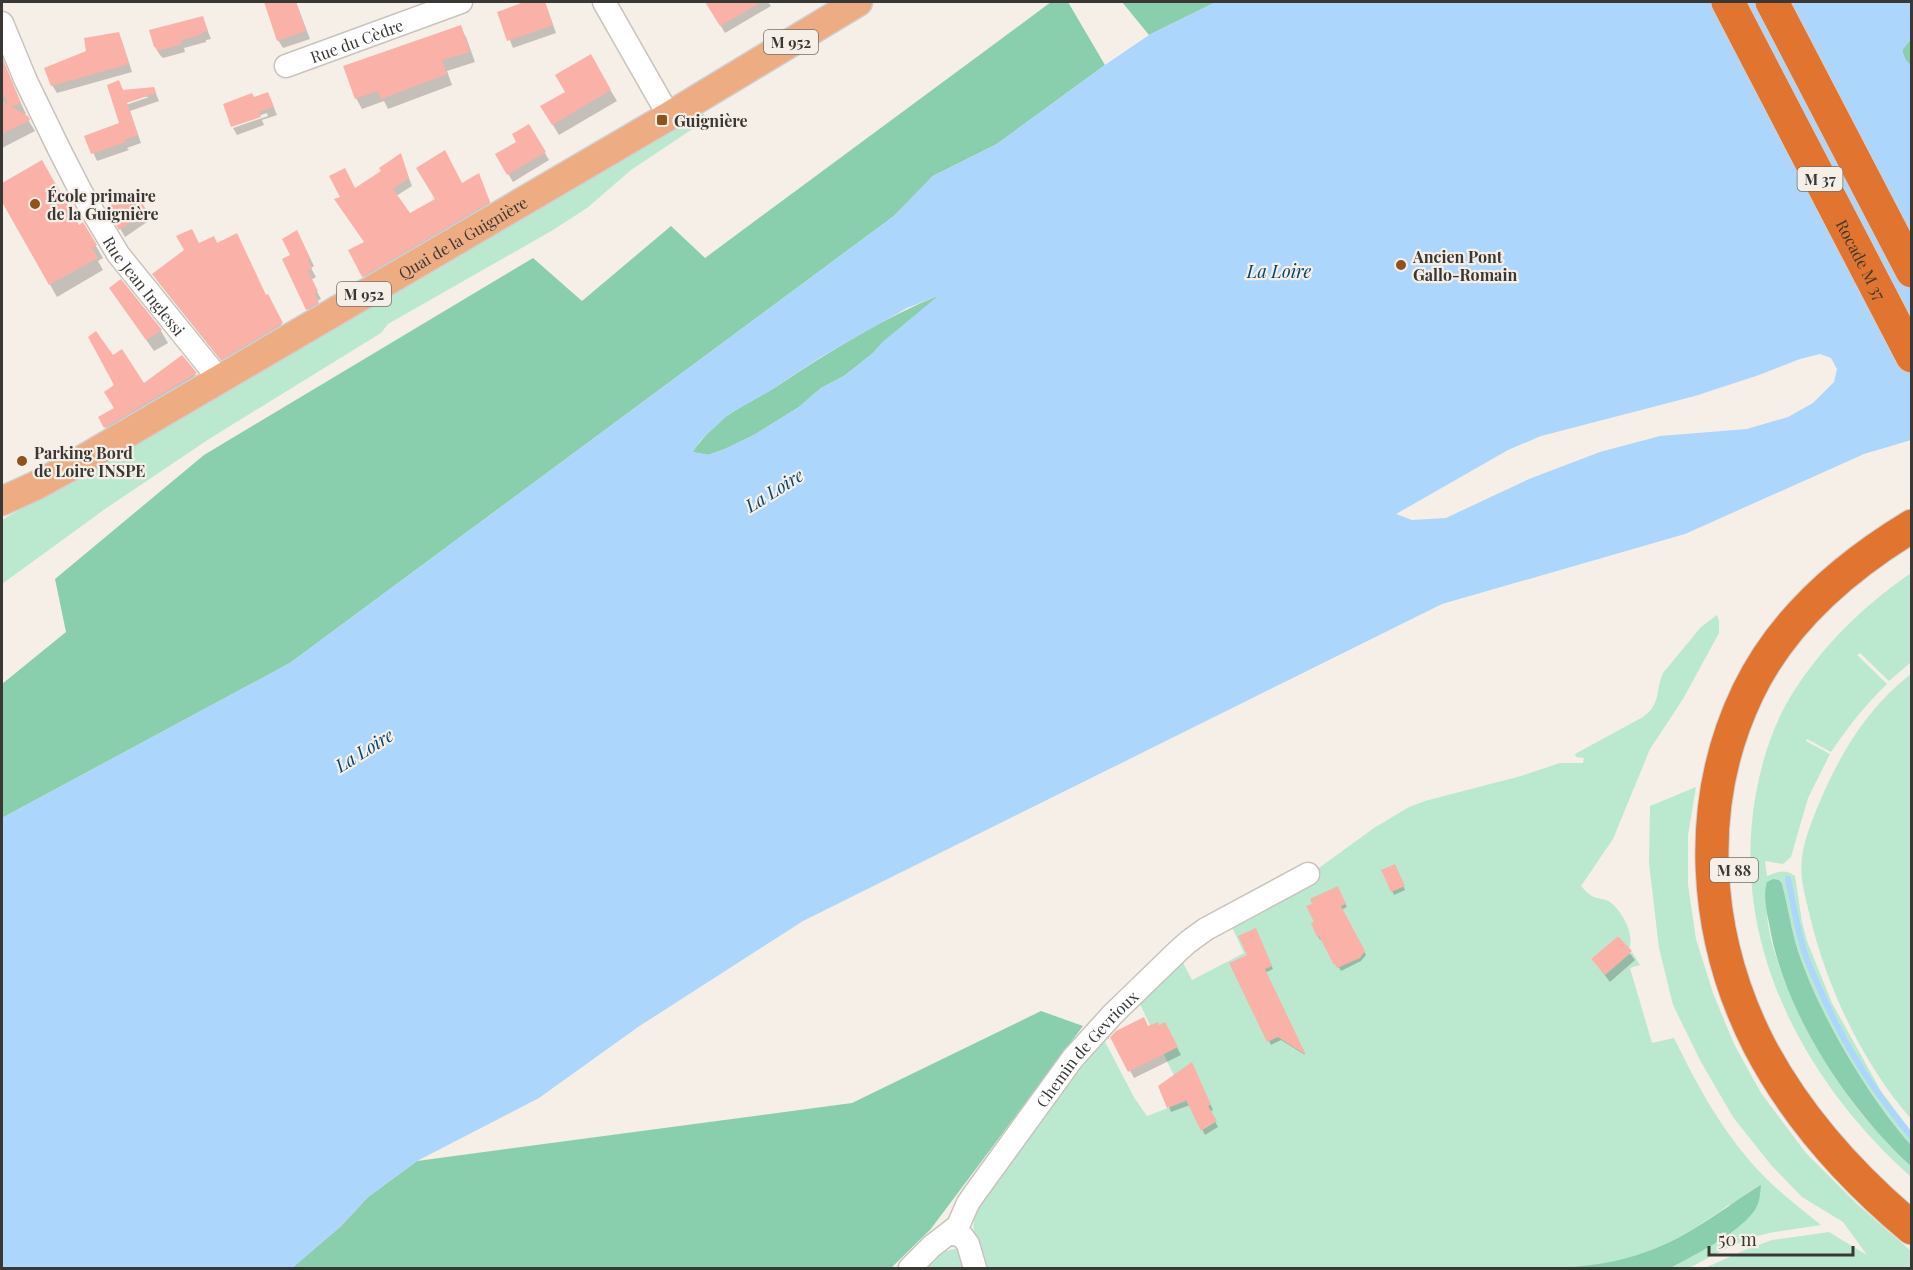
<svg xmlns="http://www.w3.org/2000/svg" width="1913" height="1270" font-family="'Playfair Display',serif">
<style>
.green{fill:#bae9d0}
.forest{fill:#8acfad}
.water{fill:#acd6fb;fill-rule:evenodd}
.shadow{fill:#0003;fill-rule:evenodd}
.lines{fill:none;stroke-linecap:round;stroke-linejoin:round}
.stream{stroke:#acd6fb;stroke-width:6}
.building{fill:#fab2a8}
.minor-casing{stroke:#c9c3bc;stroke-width:25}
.major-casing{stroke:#d0cfcf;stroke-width:31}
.highway-casing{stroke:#d0cfcf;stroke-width:35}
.minor{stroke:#fff;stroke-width:22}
.major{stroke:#edac82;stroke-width:28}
.highway{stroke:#e1742e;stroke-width:33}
.poi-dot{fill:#91511a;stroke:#f5efe7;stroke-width:2}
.labels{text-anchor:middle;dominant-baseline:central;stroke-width:4.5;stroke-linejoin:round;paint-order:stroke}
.shield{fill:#f5efe7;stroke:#726f6a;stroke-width:1.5}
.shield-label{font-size:15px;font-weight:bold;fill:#3a3835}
.street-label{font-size:16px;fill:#3a3835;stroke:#f5efe7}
.poi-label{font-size:16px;font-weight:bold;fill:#3a3835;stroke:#f5efe7;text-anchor:start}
.water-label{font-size:18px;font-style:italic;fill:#02446e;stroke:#f5efe7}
</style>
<rect width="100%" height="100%" fill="#f5efe7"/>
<g class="green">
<polygon points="702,112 707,118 700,124 631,170 587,208 553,230 388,324 381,333 209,439 105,509 2,584 2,520"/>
<path d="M1911,573V662L1889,681L1860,653L1857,655L1887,684C1865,705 1848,727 1831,752L1807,739L1806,741L1830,754L1808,798L1791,857L1783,864L1765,861L1767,876C1777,872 1785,868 1795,876L1802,922L1807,941L1832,1003L1881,1091L1911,1131V1145C1867,1094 1819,1015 1798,951C1791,929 1788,906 1782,884L1765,898C1767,913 1768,929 1772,943C1790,1007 1829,1077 1873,1127C1885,1140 1899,1153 1911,1166V1177C1803,1080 1729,942 1756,793C1763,756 1775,719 1796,688C1827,641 1865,605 1911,573Z"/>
<path d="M1717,615L1719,621V633L1683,699L1650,749L1613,839L1581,886C1584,889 1588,894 1592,896C1597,899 1604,898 1610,902C1622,911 1635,934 1629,949L1618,936L1591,959L1605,975L1632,952L1640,965L1630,968L1652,1043L1674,1038C1695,1081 1718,1124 1749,1160C1770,1185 1796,1205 1821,1225L1769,1233L1750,1238L1723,1250L1689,1268H1667L1713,1244L1730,1204C1667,1250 1621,1270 1541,1267L1539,1268H983C976,1248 970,1229 976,1208L1070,1076L1083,1066L1103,1038L1135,1099L1147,1116L1186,1101L1139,1002L1181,959L1192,980L1244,953L1231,925L1316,883L1312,873L1374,828L1409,807L1425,801L1521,776L1560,763H1583L1584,758L1576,757L1575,754L1643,717C1661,704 1655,692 1663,673L1701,627Z"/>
<path d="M1911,674V1119C1862,1062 1828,990 1810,917C1806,898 1799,878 1802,858C1804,841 1811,823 1818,806C1839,755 1867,708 1911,674Z"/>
<polygon points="1696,787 1688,835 1688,885 1696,939 1713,993 1734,1044 1761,1093 1806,1153 1857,1204 1911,1251 1911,1268 1705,1268 1747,1249 1772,1240 1829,1232 1867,1255 1843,1222 1802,1197 1771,1165 1733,1117 1701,1062 1673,1005 1659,948 1649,863 1650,806"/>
<polygon points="959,1248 969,1268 919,1268 934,1254"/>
</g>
<g class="forest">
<polygon points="1051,2 1068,2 1105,65 997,144 933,176 894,216 290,663 2,818 2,684 66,632 55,579 204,455 533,258 582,301 671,226 705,258"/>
<polygon points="1122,2 1216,2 1149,35"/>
<path d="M1911,39V65C1905,62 1904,56 1902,50Z"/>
<path d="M940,295L883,342L872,354L844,376L821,388L799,407L754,435L725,449L708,455L692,452C703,438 716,422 731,413C747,403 763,395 779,385C830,351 883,318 940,295Z"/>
<path d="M1773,879L1779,880L1782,884C1788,906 1791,929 1798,951C1819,1014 1867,1095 1911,1145V1166C1846,1107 1783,1010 1769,923C1766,909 1763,895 1767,882Z"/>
<polygon points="1041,1011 1083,1026 930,1230 891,1268 292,1268 341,1226 368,1197 417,1161 852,1103"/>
<path d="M1761,1185C1760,1194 1760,1201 1756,1208C1744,1230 1695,1255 1672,1267L1667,1268H1539L1541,1267C1597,1269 1647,1258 1695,1228C1717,1215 1738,1199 1761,1185Z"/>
</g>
<path class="water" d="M1216,2H1911V39L1902,50C1904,56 1905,62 1912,65L1911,440L1864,454L1685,534L1442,604L803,921L638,1027L539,1098L417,1161L368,1197L341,1226L292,1268H2V818L290,663L894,216L933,176L997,144L1105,65L1149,35ZM938,296L883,342L872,354L844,376L821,388L799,407L754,435L725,449L708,455L693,452L700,441L729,414L768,392L821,357L907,308ZM1820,354L1831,358L1837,369L1834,382L1813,403L1788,417L1747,429L1660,436L1600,452L1529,479L1446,518L1412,520L1396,514L1508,450L1541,436L1695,396L1759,375L1800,359Z"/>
<g class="shadow">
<polygon points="266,2 296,2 310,39 283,48 278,40"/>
<polygon points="530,2 545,2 556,33 513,48 499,13"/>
<polygon points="707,2 768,2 771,6 725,33"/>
<polygon points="202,17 211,39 206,40 206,42 184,48 185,52 163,58 160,55 155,47"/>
<polygon points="460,27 466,37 475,62 447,71 452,85 388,109 384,101 362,109 356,98"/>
<polygon points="118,33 122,41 132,72 57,93 52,85"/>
<polygon points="590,56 617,101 559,135 542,107 567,93"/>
<polygon points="5,70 26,114 23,115 27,118 35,131 2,148 2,72"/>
<path d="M118,82L124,92L154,89L159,101L130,111L141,143L127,148L129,150L97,161L86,137L120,124L108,86ZM141,96L149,97L120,107L119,104Z"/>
<polygon points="268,93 277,115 262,120 264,125 237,135 233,128 268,116 267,113 232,125"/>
<polygon points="529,126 549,160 513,182 497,155 518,142"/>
<polygon points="400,155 412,186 396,196 410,215 461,185 482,181 492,209 367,283 363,276 365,243 354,190 383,171"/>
<polygon points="42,162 79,227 83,224 103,258 98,261 103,270 57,297 2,199 2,184"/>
<polygon points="136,197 150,220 125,237 108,208 127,203"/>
<polygon points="301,240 314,266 311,268 316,277 311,280 321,299 317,301 322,310 312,316 307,309 292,255"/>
<polygon points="199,244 266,297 286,333 227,368 159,283 154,275"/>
<polygon points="111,289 161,331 168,343 154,351"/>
<polygon points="113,357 143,385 182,357 199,380 109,433 100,418 116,408"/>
<polygon points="1394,866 1405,890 1394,895 1383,871"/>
<polygon points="1337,887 1347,907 1341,910 1366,955 1361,961 1341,971 1322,939 1320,940 1318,936 1316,923"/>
<polygon points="1257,933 1273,969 1265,973 1305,1055 1281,1040 1271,1045 1231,964 1249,956"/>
<polygon points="1618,938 1635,960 1610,982 1593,960"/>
<polygon points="1159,1027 1169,1031 1181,1055 1134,1078 1112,1037"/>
<polygon points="1194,1069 1213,1110 1210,1112 1218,1127 1205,1135 1190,1105 1171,1112 1169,1107"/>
</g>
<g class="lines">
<path class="stream" d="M1788,879C1793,903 1797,927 1804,951C1808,963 1813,974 1818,985C1841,1040 1873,1091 1912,1137"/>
</g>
<g class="building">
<polygon points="264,2 296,2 306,31 277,41"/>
<polygon points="524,2 545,2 553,25 507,41 497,12"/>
<polygon points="705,2 762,2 720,26"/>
<polygon points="203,16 208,31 202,32 203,34 181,40 182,44 157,51 156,47 154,47 149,30"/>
<polygon points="461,25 470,52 442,60 447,74 381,99 378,91 355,99 343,66"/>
<polygon points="119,32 129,64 51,86 44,68 86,51 84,38"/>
<polygon points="591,54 611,90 552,125 540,106 565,92 555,75"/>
<polygon points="2,57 21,103 11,107 28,116 30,120 2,134 2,101 8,105 2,91"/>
<polygon points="119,80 123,90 154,87 156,93 127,103 138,135 124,140 126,142 91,154 84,136 119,123 107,85"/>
<polygon points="268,92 274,107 259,112 261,117 231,127 223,104 252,93 254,97"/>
<polygon points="529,124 546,152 507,175 495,154 516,142 512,134"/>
<polygon points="445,150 462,183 479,173 490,202 362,277 348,250 364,242 334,199 340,197 329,176 345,168 355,188 381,171 379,168 401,153 409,178 393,189 410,213 435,199 416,168"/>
<polygon points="42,160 79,225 83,222 97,245 92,248 98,258 49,285 2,202 2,183"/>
<polygon points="137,195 147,211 119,230 106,208 112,204 115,205 126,198 128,201"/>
<polygon points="192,229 199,243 214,236 217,243 237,233 266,295 268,294 283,323 221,360 152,274 184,250 176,236"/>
<polygon points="297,230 310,258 308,260 312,268 308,271 318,291 314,293 319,302 306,310 282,259 290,255 282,239"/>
<polygon points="121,279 162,330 146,340 109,288"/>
<polygon points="96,331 113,355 122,349 144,383 182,355 197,373 104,428 98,417 114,408 104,392 114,385 88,337"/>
<polygon points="1395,864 1405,886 1391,892 1381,870"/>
<polygon points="1338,886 1346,904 1341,906 1365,951 1360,958 1337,968 1335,964 1334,965 1319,936 1317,937 1311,923 1314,922 1306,906 1312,904 1310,899"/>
<polygon points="1256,928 1272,966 1265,969 1306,1055 1278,1037 1267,1042 1229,963 1247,955 1238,936"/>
<polygon points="1618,936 1632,951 1605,975 1591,959"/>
<polygon points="1144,1017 1148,1026 1158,1022 1159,1025 1165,1022 1178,1047 1128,1072 1110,1037 1116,1031"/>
<polygon points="1192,1062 1211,1105 1208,1106 1217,1121 1201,1131 1186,1100 1167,1108 1158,1086"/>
</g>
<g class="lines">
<g class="minor-casing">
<g id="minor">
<polyline points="604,2 669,116"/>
<path id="s1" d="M2,23L26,81L59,149L81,192L118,254L219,379"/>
<path id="s2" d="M286,66L461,2"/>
<polyline points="950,1233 962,1236 968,1244 975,1268"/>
<path id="s3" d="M910,1268L932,1246L958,1226L968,1203L975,1193L1073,1058L1112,1015L1178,951L1188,942L1206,929L1308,874"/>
</g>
</g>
<g class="major-casing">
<g id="major">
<path id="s4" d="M2,501L35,486L68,468L669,116L858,2"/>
</g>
</g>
<g class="highway-casing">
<g id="highway">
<path id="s5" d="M1728,2L1912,356"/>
<polyline points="1772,2 1912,271"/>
<path d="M1912,526C1846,566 1782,621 1748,692C1694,804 1703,935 1759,1045C1796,1116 1851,1177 1912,1228"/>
</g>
</g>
<use href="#minor" class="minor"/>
<use href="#major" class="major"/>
<use href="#highway" class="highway"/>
</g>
<g class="poi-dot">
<rect x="656" y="114" width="12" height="12" rx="3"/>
<circle cx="35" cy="204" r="6"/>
<circle cx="1401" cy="265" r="6"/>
<circle cx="22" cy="461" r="6"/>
</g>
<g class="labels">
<g class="shield">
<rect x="764" y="30" width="54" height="24" rx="4.5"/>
<rect x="1797.5" y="167" width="45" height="24" rx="4.5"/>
<rect x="337" y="282" width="54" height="24" rx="4.5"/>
<rect x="1710" y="858" width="48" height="24" rx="4.5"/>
</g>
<g class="shield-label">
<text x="791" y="42">M 952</text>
<text x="1820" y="179">M 37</text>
<text x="364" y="294">M 952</text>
<text x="1734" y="870">M 88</text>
</g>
<g class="street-label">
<text stroke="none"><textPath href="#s2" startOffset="75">Rue du Cèdre</textPath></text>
<text stroke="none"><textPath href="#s4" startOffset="531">Quai de la Guignière</textPath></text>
<text stroke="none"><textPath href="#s5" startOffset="290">Rocade M 37</textPath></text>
<text stroke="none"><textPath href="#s1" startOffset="300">Rue Jean Inglessi</textPath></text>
<text stroke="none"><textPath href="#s3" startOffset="284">Chemin de Gevrioux</textPath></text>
</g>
<g class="poi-label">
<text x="674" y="120">Guignière</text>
<text x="47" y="195">École primaire<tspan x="47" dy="18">de la Guignière</tspan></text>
<text x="1413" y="256">Ancien Pont<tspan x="1413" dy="18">Gallo-Romain</tspan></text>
<text x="34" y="452">Parking Bord<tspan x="34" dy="18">de Loire INSPE</tspan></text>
</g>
<g class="water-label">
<text x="1279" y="271">La Loire</text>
<text transform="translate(774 490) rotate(-32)">La Loire</text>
<text transform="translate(364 750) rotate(-32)">La Loire</text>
</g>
</g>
<rect width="1913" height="1270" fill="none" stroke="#3a3835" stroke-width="6"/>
<path d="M1709 1246v9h144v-9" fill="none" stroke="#3a3835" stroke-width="3"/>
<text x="1718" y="1246" font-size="18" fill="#3a3835" stroke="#f5efe7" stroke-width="4.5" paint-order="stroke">50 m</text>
</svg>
